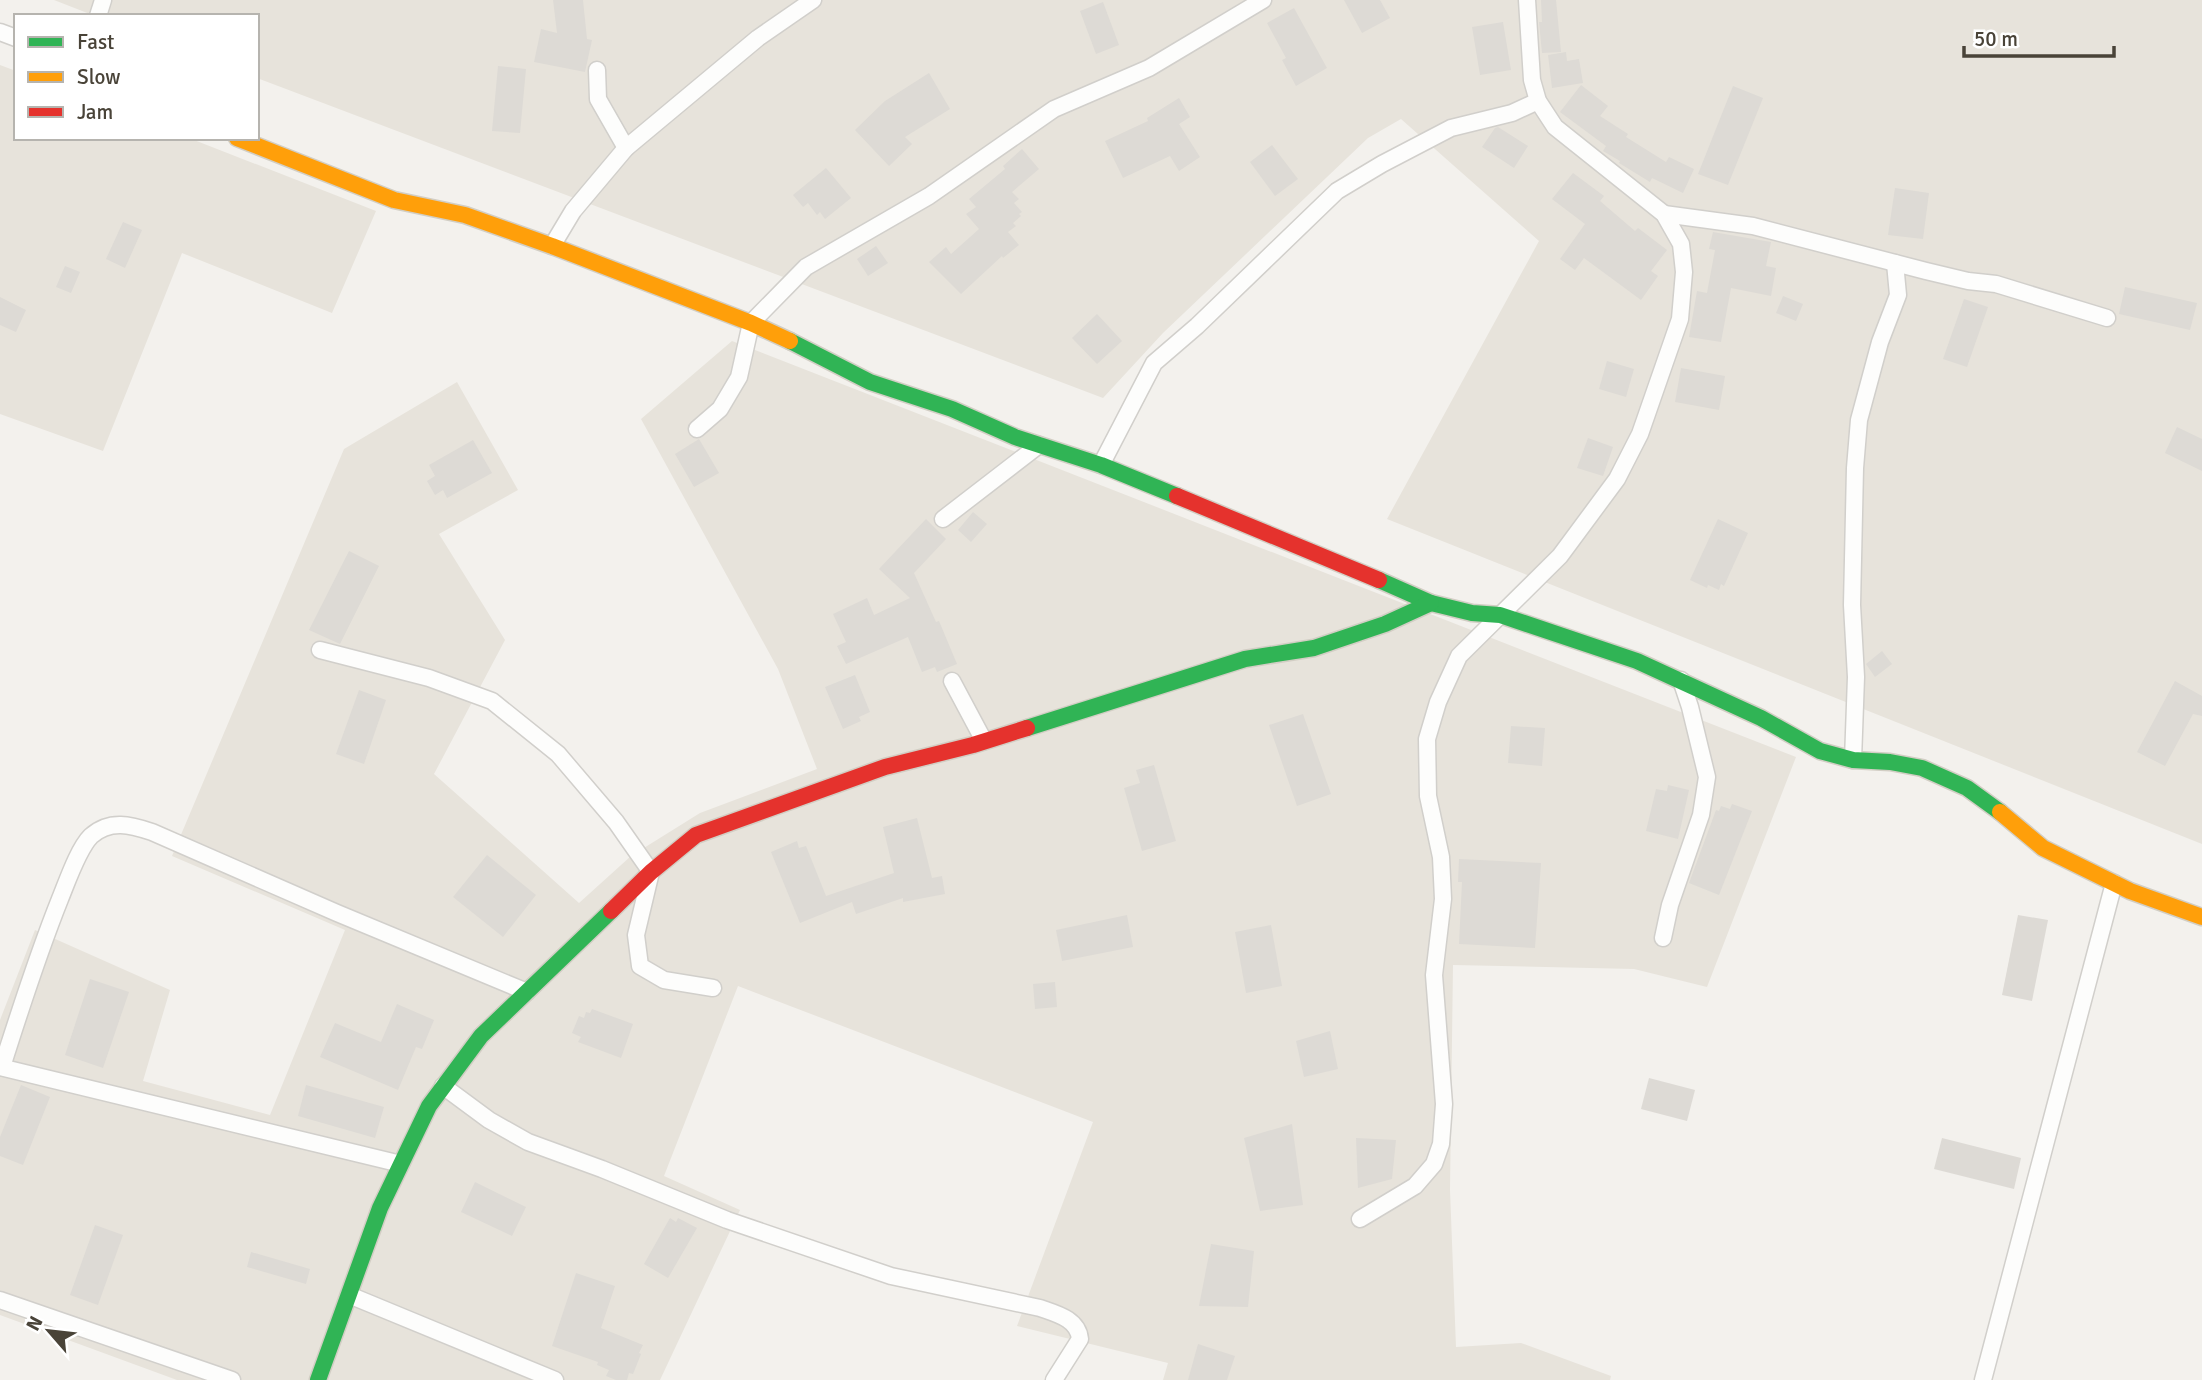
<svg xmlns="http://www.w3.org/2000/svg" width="2202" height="1380" font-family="Signika,sans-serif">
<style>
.residential{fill:#e7e3db}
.building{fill:#dddad5}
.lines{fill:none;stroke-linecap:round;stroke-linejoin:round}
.street-casing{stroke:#d1cfcb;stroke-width:19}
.fast-casing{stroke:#d2cec4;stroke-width:19}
.slow-casing{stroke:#d2cec4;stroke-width:19}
.jam-casing{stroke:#d2cec4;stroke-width:19}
.street{stroke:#fdfdfc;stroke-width:16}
.fast{stroke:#30b455;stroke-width:16}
.slow{stroke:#ff9f0a;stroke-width:16}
.jam{stroke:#e5322d;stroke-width:16}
</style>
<rect width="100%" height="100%" fill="#f3f1ed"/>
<g class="residential">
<polygon points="54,0 2202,0 2202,844 1387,519 1539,241 1401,119 1368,138 1163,333 1103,398 257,78 257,16 95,16"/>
<polygon points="0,65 16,71 16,138 189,138 376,211 332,313 182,253 103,451 0,414"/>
<polygon points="732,341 1796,757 1707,987 1634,969 1453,965 1450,1190 1456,1347 1521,1343 1611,1376 1610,1380 1163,1380 1168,1363 1017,1326 1093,1122 738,986 664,1176 740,1210 660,1380 177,1380 0,1315 0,1020 35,930 170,990 143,1081 270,1115 345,930 172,856 344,449 457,382 518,490 439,534 505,640 434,774 579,903 631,856 700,813 817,769 778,669 641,419"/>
</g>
<g class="building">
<polygon points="553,0 583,0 587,39 592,40 585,72 534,62 541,29 557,33"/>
<polygon points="1344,0 1380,0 1390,18 1362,33"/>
<polygon points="1541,0 1556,0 1561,52 1542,53 1539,22 1542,22"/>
<polygon points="1103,2 1119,45 1096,54 1080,11"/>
<polygon points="1294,8 1327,68 1296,86 1282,60 1286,58 1267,23"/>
<polygon points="1503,22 1511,70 1480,75 1472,27"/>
<polygon points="1566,52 1567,61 1579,59 1583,83 1552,88 1548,55"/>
<polygon points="498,66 526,69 520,133 492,131"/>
<polygon points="929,73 950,109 905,137 912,144 889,166 855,130 885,101"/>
<polygon points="1581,85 1608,106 1600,116 1628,134 1626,137 1666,162 1669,157 1694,169 1683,193 1652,178 1650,182 1619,163 1620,161 1603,151 1606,146 1560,112"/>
<polygon points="1733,86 1763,98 1728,185 1698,174"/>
<polygon points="1179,98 1190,117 1179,124 1200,157 1179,171 1170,156 1123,178 1105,141 1148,121 1147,118"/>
<polygon points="1498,127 1528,146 1514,168 1482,147 1495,128"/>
<polygon points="1272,145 1298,179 1275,196 1250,162"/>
<polygon points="1022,149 1039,169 1012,192 1019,199 1014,203 1022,212 1019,214 1021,216 1013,223 1016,226 1008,232 1019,245 1003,258 1002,256 961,294 929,262 946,247 951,254 979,229 966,214 976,207 969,199 1005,169 1003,166"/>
<polygon points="826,168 851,198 825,219 820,212 817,215 808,203 803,207 793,195"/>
<polygon points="1573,173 1604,196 1600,201 1635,231 1638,228 1667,250 1651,271 1658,276 1641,300 1584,258 1575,270 1560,259 1585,224 1552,199"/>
<polygon points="1895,188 1929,193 1923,239 1888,235"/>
<polygon points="123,222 142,230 125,268 106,259"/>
<polygon points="1713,232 1771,242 1766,266 1776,268 1771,296 1731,288 1721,342 1689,337 1697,291 1707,293 1715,250 1709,249"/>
<polygon points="876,246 888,263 868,276 857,259"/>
<polygon points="65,266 80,272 71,293 56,287"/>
<polygon points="2125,287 2197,303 2190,330 2119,314"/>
<polygon points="1783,296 1803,304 1796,321 1776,313"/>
<polygon points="0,297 26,310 16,332 0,325"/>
<polygon points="1964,299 1988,307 1967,367 1943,359"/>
<polygon points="1097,314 1122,341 1097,364 1072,338"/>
<polygon points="1607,361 1634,369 1626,397 1599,389"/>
<polygon points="1681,368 1725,376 1719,410 1675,402"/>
<polygon points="2177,427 2202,439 2202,471 2165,453"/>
<polygon points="1588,438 1613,447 1603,476 1577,468"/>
<polygon points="699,439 719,473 694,487 675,454"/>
<polygon points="473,440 492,473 447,498 443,490 435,495 427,481 435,476 429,465"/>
<polygon points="973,512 987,524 971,542 958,530"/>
<polygon points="926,519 946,539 914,573 936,622 939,621 957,664 937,672 935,667 922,672 908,637 846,664 837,646 846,642 833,614 867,598 874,615 910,598 879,569"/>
<polygon points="1718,519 1748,533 1724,586 1721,584 1719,590 1708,585 1707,588 1690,580"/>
<polygon points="349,551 379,566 340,644 309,630"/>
<polygon points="1882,651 1892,664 1875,677 1866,664"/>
<polygon points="855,675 870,712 859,717 861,721 843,729 825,687"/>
<polygon points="2175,681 2202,696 2202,716 2193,714 2165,766 2137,752"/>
<polygon points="359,690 386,700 364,764 336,754"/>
<polygon points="1303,714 1331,794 1297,806 1269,725"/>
<polygon points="1511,726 1545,728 1542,766 1508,763"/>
<polygon points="1154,765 1176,841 1142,851 1124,788 1140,783 1136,770"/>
<polygon points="1668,785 1689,790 1678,839 1646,831 1656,789 1667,791"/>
<polygon points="1732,804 1752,811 1719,895 1689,883 1716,810 1719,811 1721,806 1730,809"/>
<polygon points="917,818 932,878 942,876 945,894 903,902 903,898 856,914 852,902 800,923 771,852 797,841 799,848 806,846 826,896 894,873 883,827"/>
<polygon points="487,855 536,895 503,937 453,897"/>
<polygon points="1459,859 1541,863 1535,948 1459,944 1462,882 1458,882"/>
<polygon points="1127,915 1133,947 1062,961 1056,930"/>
<polygon points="2018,915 2048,920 2032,1001 2002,995"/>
<polygon points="1271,925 1282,986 1246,993 1235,932"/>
<polygon points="90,979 129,992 103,1068 65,1055"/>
<polygon points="1055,982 1057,1007 1035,1009 1033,984"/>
<polygon points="397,1004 434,1020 422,1049 416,1047 398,1090 320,1057 335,1023 381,1042"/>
<polygon points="592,1009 633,1024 621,1058 578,1042 581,1037 572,1033 579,1016 584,1018 586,1012 590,1013"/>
<polygon points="1330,1031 1338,1069 1304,1077 1296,1041"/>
<polygon points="1649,1078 1695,1090 1687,1121 1641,1109"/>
<polygon points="21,1085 50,1097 23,1165 0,1156 0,1137"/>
<polygon points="306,1085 384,1107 375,1138 298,1116"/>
<polygon points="1292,1124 1303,1205 1260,1211 1244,1138"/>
<polygon points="1356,1138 1396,1140 1392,1179 1358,1188"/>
<polygon points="1942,1138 2021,1158 2014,1189 1934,1169"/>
<polygon points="475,1182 526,1207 512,1236 461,1212"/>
<polygon points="670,1218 676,1222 678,1218 697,1228 668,1278 644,1264"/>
<polygon points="95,1225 123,1235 98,1305 70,1295"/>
<polygon points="1211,1244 1254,1251 1248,1307 1199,1306"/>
<polygon points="251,1252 310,1269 306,1284 247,1267"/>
<polygon points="576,1273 615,1286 601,1328 643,1345 639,1353 641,1354 633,1374 629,1373 627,1380 616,1380 606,1376 609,1370 597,1365 598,1362 552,1346"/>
<polygon points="1198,1344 1235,1356 1227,1380 1188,1380"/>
</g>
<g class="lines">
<g class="street-casing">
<g id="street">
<polyline points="98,16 103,0"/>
<polyline points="0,32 16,38"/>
<polyline points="597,70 598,99 626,148"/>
<polyline points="1664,214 1753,226 1926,271 1968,281 1996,284 2107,318"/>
<polyline points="552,246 573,211 626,148 758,38 813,0"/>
<polyline points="697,429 720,409 739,377 751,323 806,267 929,196 1054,109 1149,68 1263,0"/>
<polyline points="1101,465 1154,363 1197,326 1337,191 1382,164 1451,128 1512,113 1538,101"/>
<polyline points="943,519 1039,445"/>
<polyline points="320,650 429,678 492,701 558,754 616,822 651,872 636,935 640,966 664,980 713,988"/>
<polyline points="952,681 984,741"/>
<polyline points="1853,760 1856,677 1852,605 1855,468 1859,420 1880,342 1898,295 1895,263"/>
<polyline points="1663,938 1670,905 1701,815 1707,777 1690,707 1681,680"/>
<polyline points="0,1067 401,1164"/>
<path d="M2,1067C20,1010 38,954 60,899C67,882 78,849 91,836C110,819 131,825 152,832L337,913L527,992"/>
<path d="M443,1086L489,1120L528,1142L602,1169L727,1220L891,1276L1040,1308C1057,1314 1078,1319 1080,1339L1054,1380"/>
<polyline points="1360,1219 1415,1186 1434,1164 1441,1144 1444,1104 1434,975 1443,899 1441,857 1428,796 1427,739 1438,702 1459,656 1560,556 1617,479 1640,434 1680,319 1684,272 1681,244 1664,214 1555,127 1538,101 1532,80 1527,0"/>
<polyline points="349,1295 555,1380"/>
<polyline points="0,1300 232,1380"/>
<polyline points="1983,1380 2114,883"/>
</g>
</g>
<g class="fast-casing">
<g id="fast">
<polyline points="790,341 870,382 952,409 1015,437 1101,465 1177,496"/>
<polyline points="1379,580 1431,603 1472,613 1500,615 1637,661 1761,718 1820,751 1853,760 1890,762 1922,768 1967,788 2000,812"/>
<polyline points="1027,728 1245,659 1314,648 1385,624 1431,603"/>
<polyline points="318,1380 380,1208 429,1106 481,1036 611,911"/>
</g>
</g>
<g class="slow-casing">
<g id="slow">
<polyline points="237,138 394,200 465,215 552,246 751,323 790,341"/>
<polyline points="2000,812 2043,848 2130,891 2202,917"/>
</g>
</g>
<g class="jam-casing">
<g id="jam">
<polyline points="1177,496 1379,580"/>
<polyline points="611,911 651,872 696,835 885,767 973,745 1027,728"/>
</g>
</g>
<use href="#street" class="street"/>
<use href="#fast" class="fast"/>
<use href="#slow" class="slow"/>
<use href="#jam" class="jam"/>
</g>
<rect x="14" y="14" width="245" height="126" fill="#ffffff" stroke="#b6b4af" stroke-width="2"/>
<rect x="28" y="37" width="35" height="10" fill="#30b455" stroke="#b6b4af" stroke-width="2"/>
<text x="77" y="49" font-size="21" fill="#494338">Fast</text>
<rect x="28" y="72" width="35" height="10" fill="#ff9f0a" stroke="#b6b4af" stroke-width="2"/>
<text x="77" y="84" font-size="21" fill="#494338">Slow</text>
<rect x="28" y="107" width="35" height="10" fill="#e5322d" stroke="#b6b4af" stroke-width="2"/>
<text x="77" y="119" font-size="21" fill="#494338">Jam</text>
<g transform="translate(49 1331) rotate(298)" stroke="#ffffff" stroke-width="5" paint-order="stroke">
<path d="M0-5L12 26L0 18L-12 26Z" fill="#494338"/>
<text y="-10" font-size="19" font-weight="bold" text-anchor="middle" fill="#494338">N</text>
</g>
<path d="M1964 46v10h150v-10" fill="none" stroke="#494338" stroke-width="3.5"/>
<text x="1974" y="46" font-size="21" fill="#494338" stroke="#ffffff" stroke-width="5" paint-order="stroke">50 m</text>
</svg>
